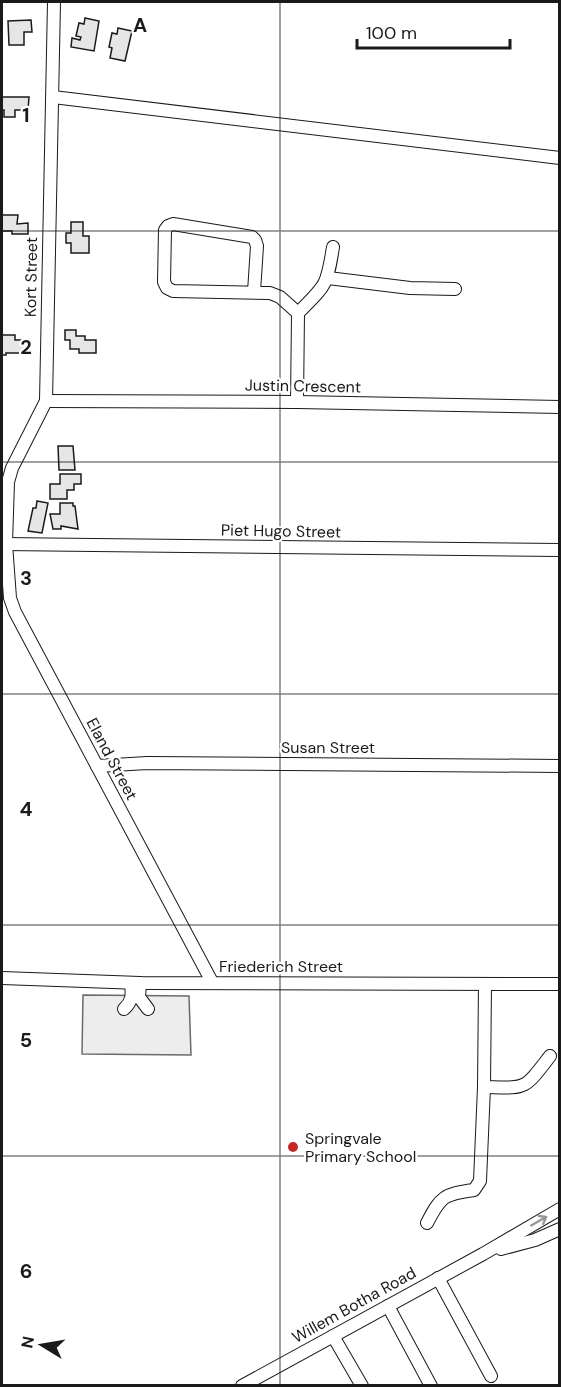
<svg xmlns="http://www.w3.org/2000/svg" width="561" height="1387" font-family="'DM Sans',sans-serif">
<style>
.parking{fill:#ededed;stroke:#6a6a6a;stroke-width:1.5}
.building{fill:#e6e6e6;stroke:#1a1a1a;stroke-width:1.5}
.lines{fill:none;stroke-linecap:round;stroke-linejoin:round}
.minor-casing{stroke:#1a1a1a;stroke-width:14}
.minor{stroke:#fff;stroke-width:12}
.oneway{stroke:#989898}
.grid{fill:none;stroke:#1a1a1a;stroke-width:1.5;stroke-opacity:0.55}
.poi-dot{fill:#c62828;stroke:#fff;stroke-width:2}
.labels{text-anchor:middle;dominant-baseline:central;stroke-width:4.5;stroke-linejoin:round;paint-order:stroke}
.street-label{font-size:16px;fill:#1a1a1a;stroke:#fff}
.poi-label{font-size:16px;fill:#1a1a1a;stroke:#fff;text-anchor:start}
.grid-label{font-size:20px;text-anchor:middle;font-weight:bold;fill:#1a1a1a;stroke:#fff;stroke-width:4.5;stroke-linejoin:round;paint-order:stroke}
</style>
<rect width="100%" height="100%" fill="#fff"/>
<polygon class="parking" points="83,995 189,996 191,1055 82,1054"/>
<g class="building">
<polygon points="85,18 99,21 94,51 71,47 72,38 80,40 81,37 76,36 79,23 84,24"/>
<polygon points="31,20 32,32 24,32 24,45 9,45 8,21"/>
<polygon points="118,28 132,31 125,61 110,58 112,48 109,47 112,33 117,34"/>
<polygon points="2,97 29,97 28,110 15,110 15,117 4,117 4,110 2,110"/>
<polygon points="2,215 18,215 17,224 28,223 28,234 12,234 12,231 2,231"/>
<polygon points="71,222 83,222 83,236 89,236 89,253 71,253 71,243 66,243 66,233 71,233"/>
<polygon points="65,330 76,330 76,336 85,336 85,340 96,340 96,353 79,353 79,349 70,349 70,340 65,340"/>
<polygon points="2,335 15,335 15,340 26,340 26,353 6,353 6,355 2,355 2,358"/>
<polygon points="58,446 73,446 75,470 59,470"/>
<polygon points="60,474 81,474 81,484 74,484 74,490 67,490 67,499 50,499 50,484 60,484"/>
<polygon points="37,501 48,503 42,533 28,531 33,508 36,508"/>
<polygon points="60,503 73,503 73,506 75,506 78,529 61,526 61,529 53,529 50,514 60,514"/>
</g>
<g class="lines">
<g class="minor-casing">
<g id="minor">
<polyline points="54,2 46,401 12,468 8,482 6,544 10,598 15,612 212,982"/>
<polyline points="53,97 560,158"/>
<polyline points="328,278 410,288 455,289"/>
<polyline points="254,292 257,246 255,240 252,237 173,224 168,226 165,230 164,282 167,288 173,291 270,293 280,297 298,313"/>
<path d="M298,313C326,285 327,286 333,247"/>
<polyline points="46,401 297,402 560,407"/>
<polyline points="297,402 298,313"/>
<polyline points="2,544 560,550"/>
<polyline points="97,766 147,763 560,766"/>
<polyline points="2,978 140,983 560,984"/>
<polyline points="140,983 139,997 148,1009"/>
<path d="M124,1009C133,1001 132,994 131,983"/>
<path d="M484,1087C527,1088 523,1091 550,1056"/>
<path d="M427,1223C441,1196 444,1194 474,1190L480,1181L484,1087L485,984"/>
<polyline points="501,1249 535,1240 560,1229"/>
<polyline points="438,1278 491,1376"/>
<polyline points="388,1306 431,1386"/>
<polyline points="333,1336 362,1386"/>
<polyline points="242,1386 483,1254 560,1209"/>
</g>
</g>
<use href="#minor" class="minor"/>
</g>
<defs><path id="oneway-shaft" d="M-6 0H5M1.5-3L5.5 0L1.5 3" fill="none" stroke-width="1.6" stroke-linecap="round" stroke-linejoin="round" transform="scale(1.5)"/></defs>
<use class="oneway" href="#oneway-shaft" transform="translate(539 1221) rotate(-30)"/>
<path class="grid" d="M280,2V1386M2,231H560M2,462H560M2,694H560M2,925H560M2,1156H560"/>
<circle class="poi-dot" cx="293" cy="1147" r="6"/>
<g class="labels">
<g class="street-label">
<text transform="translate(31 277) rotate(-89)">Kort Street</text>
<text transform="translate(303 386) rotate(1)">Justin Crescent</text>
<text transform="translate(281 531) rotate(1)">Piet Hugo Street</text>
<text x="328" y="747">Susan Street</text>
<text transform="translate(112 759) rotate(62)">Eland Street</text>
<text x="281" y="966">Friederich Street</text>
<text transform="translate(354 1305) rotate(-29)">Willem Botha Road</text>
</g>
<g class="poi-label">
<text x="305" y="1138">Springvale<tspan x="305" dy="18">Primary School</tspan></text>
</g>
</g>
<g class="grid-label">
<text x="140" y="32">A</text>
<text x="26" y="122">1</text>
<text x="26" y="354">2</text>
<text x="26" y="585">3</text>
<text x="26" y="816">4</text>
<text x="26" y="1047">5</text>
<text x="26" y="1278">6</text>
</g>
<rect width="561" height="1387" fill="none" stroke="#1a1a1a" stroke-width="6"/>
<g transform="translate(42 1345) rotate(281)" stroke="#ffffff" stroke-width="4.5" paint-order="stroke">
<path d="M0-4.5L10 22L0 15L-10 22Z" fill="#1a1a1a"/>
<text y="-9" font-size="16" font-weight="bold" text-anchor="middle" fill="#1a1a1a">N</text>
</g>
<path d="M357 39v9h153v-9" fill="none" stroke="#1a1a1a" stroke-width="3"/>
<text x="366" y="39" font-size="18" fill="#1a1a1a" stroke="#ffffff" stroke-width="4.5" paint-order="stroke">100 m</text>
</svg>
